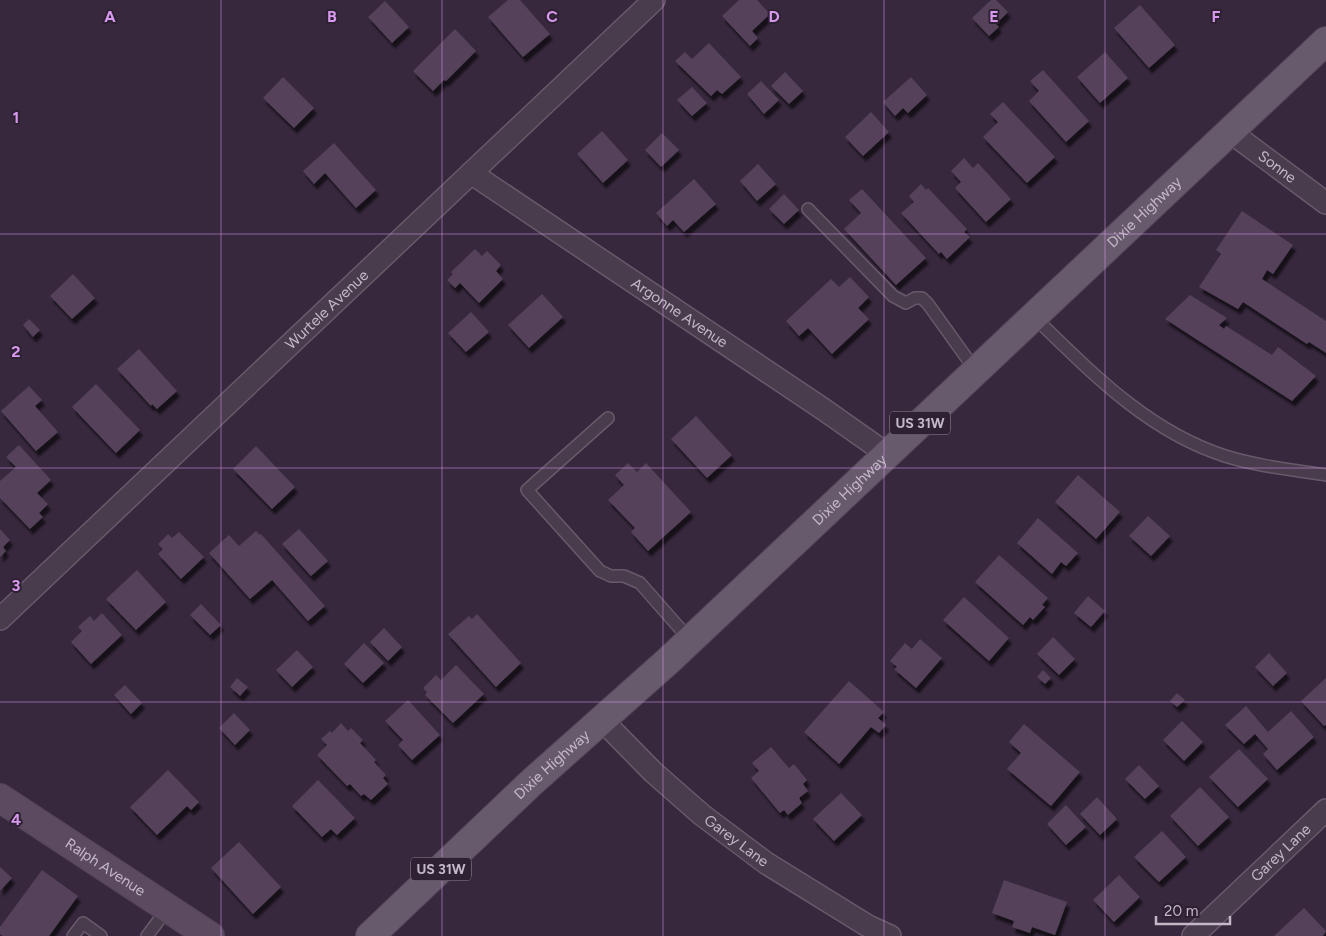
<svg xmlns="http://www.w3.org/2000/svg" width="1326" height="936" font-family="Figtree,sans-serif">
<style>
.building{fill:#54425a;filter:url(#shadow)}
.lines{fill:none;stroke-linecap:round;stroke-linejoin:round}
.lane-casing{stroke:#675a6b;stroke-width:14}
.street-casing{stroke:#675a6b;stroke-width:24}
.secondary-casing{stroke:#524557;stroke-width:30}
.primary-casing{stroke:#524557;stroke-width:30}
.lane{stroke:#493c4d;stroke-width:11}
.street{stroke:#493c4d;stroke-width:21}
.secondary{stroke:#5b4a60;stroke-width:28}
.primary{stroke:#685a6d;stroke-width:28}
.grid{fill:none;stroke:#d898ed;stroke-width:1;stroke-opacity:0.55}
.labels{text-anchor:middle;dominant-baseline:central;stroke-width:4;stroke-linejoin:round;paint-order:stroke}
.shield{fill:#2e2133;stroke:#978b9b;stroke-width:1}
.shield-label{font-size:14px;font-weight:bold;fill:#c4b8c8}
.street-label{font-size:15px;fill:#c4b8c8;stroke:#2e2133}
.grid-label{font-size:16px;text-anchor:middle;font-weight:bold;fill:#d898ed;stroke:#2e2133;stroke-width:4;stroke-linejoin:round;paint-order:stroke}
</style>
<defs>
<filter id="shadow"><feDropShadow dx="3" dy="5.5" stdDeviation="1" flood-color="#0009"/></filter>
</defs>
<rect width="100%" height="100%" fill="#37283d"/>
<g class="building">
<polygon points="508,0 520,0 550,34 523,57 488,17"/>
<polygon points="739,0 757,0 770,14 752,31 758,38 750,46 722,16"/>
<polygon points="991,0 996,0 1008,12 996,24 999,27 989,36 972,18"/>
<polygon points="385,1 409,27 392,43 368,17"/>
<polygon points="1140,5 1175,45 1149,68 1114,28"/>
<polygon points="455,29 476,51 446,81 444,80 433,91 413,71"/>
<polygon points="709,43 741,77 722,94 717,90 711,96 675,61 685,52 692,59"/>
<polygon points="1105,52 1128,78 1100,103 1077,77"/>
<polygon points="1043,70 1089,121 1066,142 1029,101 1039,91 1030,81"/>
<polygon points="785,72 803,91 789,104 771,86"/>
<polygon points="283,77 314,108 294,128 263,98"/>
<polygon points="911,77 927,95 908,113 903,108 895,116 883,102"/>
<polygon points="761,81 779,100 764,114 747,94"/>
<polygon points="692,87 707,103 692,116 677,100"/>
<polygon points="1003,102 1055,157 1027,183 983,137 998,122 990,114"/>
<polygon points="871,112 889,132 863,156 845,137"/>
<polygon points="602,131 628,160 603,183 577,154"/>
<polygon points="662,133 679,150 661,167 645,150"/>
<polygon points="334,143 376,190 356,208 325,173 314,184 303,171"/>
<polygon points="964,158 973,168 978,163 1011,199 986,222 955,188 961,182 951,171"/>
<polygon points="758,164 776,184 757,201 740,181"/>
<polygon points="694,179 716,204 684,232 673,220 667,226 656,213"/>
<polygon points="921,184 926,190 928,188 967,229 964,232 970,237 947,259 941,252 939,254 901,213 914,202 909,196"/>
<polygon points="862,189 926,258 896,285 844,229 861,213 849,200"/>
<polygon points="784,194 799,210 784,224 769,209"/>
<polygon points="1242,211 1293,245 1273,274 1267,270 1262,279 1326,321 1326,353 1309,342 1307,344 1243,302 1238,309 1199,287 1221,254 1216,250"/>
<polygon points="475,249 482,256 487,251 501,265 496,271 503,279 479,303 460,283 455,288 447,280 453,274 451,272"/>
<polygon points="73,274 95,298 72,319 50,296"/>
<polygon points="850,277 869,297 858,308 869,319 832,354 808,328 799,336 786,321 831,279 839,287"/>
<polygon points="542,294 563,317 529,348 508,325"/>
<polygon points="1190,295 1227,318 1219,325 1224,329 1226,326 1272,355 1278,347 1316,376 1292,401 1165,319"/>
<polygon points="471,312 489,332 466,352 448,333"/>
<polygon points="29,319 40,330 33,337 23,325"/>
<polygon points="139,349 177,391 157,409 152,404 151,406 117,369"/>
<polygon points="96,384 140,430 116,453 72,407"/>
<polygon points="29,386 42,400 35,406 58,432 36,451 1,411"/>
<polygon points="696,416 732,455 707,478 671,439"/>
<polygon points="19,445 51,480 37,493 48,504 39,513 43,517 30,529 0,498 0,481 16,467 6,457"/>
<polygon points="256,446 295,487 272,509 233,469"/>
<polygon points="628,463 637,472 646,463 691,512 648,551 631,532 635,528 608,500 624,485 615,475"/>
<polygon points="1078,475 1120,512 1096,539 1055,502"/>
<polygon points="1148,516 1170,536 1151,556 1129,536"/>
<polygon points="1038,518 1078,553 1066,566 1061,562 1052,574 1017,543"/>
<polygon points="0,529 10,540 3,547 6,551 0,557"/>
<polygon points="299,529 328,561 311,576 282,544"/>
<polygon points="256,531 260,535 261,534 325,606 308,621 272,580 250,599 209,553 229,535 239,546"/>
<polygon points="179,532 204,557 181,579 158,554 163,549 158,544 168,534 172,538"/>
<polygon points="999,555 1048,598 1042,605 1045,607 1033,620 1030,617 1023,625 975,582"/>
<polygon points="137,570 166,602 136,630 106,599"/>
<polygon points="1088,596 1105,611 1091,627 1074,613"/>
<polygon points="964,597 1009,638 989,661 943,620"/>
<polygon points="201,604 221,625 210,635 190,615"/>
<polygon points="102,613 122,635 91,664 71,642 82,631 78,627 83,622 90,616 94,621"/>
<polygon points="477,614 521,663 496,687 448,634 469,616 472,619"/>
<polygon points="384,628 402,647 388,661 370,642"/>
<polygon points="1053,637 1075,659 1059,675 1037,654"/>
<polygon points="920,639 942,658 916,688 894,669 897,667 890,661 905,643 912,649"/>
<polygon points="364,643 384,663 363,683 344,664"/>
<polygon points="297,650 313,667 292,687 276,670"/>
<polygon points="1269,653 1287,673 1273,686 1255,667"/>
<polygon points="456,665 484,694 453,723 425,695 427,692 423,688 436,675 441,680"/>
<polygon points="1043,670 1051,678 1045,684 1037,677"/>
<polygon points="237,678 248,687 240,696 230,687"/>
<polygon points="1326,678 1326,725 1324,726 1301,701"/>
<polygon points="849,681 884,712 878,718 886,725 879,733 871,727 839,764 804,732"/>
<polygon points="125,685 142,703 131,714 114,695"/>
<polygon points="1177,693 1185,700 1177,707 1170,701"/>
<polygon points="408,700 440,735 412,760 398,745 403,740 385,721"/>
<polygon points="1246,706 1268,732 1291,711 1314,737 1277,770 1263,754 1268,749 1255,734 1244,744 1225,725"/>
<polygon points="234,713 250,730 235,745 219,728"/>
<polygon points="1182,721 1203,742 1184,761 1163,740"/>
<polygon points="341,723 348,731 351,728 363,740 360,743 376,760 374,762 386,775 383,778 388,784 371,800 364,794 361,796 350,784 347,786 317,755 327,745 321,739 330,731 332,733"/>
<polygon points="1024,724 1080,772 1051,806 1007,769 1021,753 1009,742"/>
<polygon points="771,747 789,768 794,764 807,780 803,784 808,791 799,798 802,803 788,815 784,810 780,813 751,778 759,771 752,763"/>
<polygon points="1239,749 1268,779 1238,807 1209,777"/>
<polygon points="1139,765 1159,786 1145,799 1125,779"/>
<polygon points="168,770 199,802 191,810 187,806 157,835 130,807"/>
<polygon points="318,780 355,818 337,835 331,829 322,837 292,806"/>
<polygon points="1200,787 1229,817 1198,846 1170,816"/>
<polygon points="841,793 862,815 834,841 813,819"/>
<polygon points="1097,797 1117,819 1100,835 1080,814"/>
<polygon points="1066,805 1086,827 1066,845 1047,824"/>
<polygon points="1162,831 1186,857 1159,882 1134,857"/>
<polygon points="239,842 281,887 253,914 211,868"/>
<polygon points="0,867 12,878 0,891"/>
<polygon points="42,870 78,896 49,936 3,936 0,934 0,927"/>
<polygon points="1119,875 1140,897 1114,922 1093,900"/>
<polygon points="1004,880 1067,902 1055,935 1032,927 1030,933 1012,927 1014,921 992,913"/>
<polygon points="1304,908 1326,931 1323,936 1274,936"/>
</g>
<g class="lines">
<g class="lane-casing">
<g id="lane">
<polyline points="808,209 893,296 906,303 915,298 922,298 928,304 976,371"/>
<path d="M1033,316C1091,372 1147,431 1225,456C1257,466 1293,470 1326,475"/>
<polyline points="608,418 527,490 600,571 611,576 624,576 640,583 690,640"/>
<polyline points="73,936 83,923 101,936"/>
<polyline points="147,936 168,908"/>
</g>
</g>
<g class="street-casing">
<g id="street">
<path id="s1" d="M1229,131L1326,203"/>
<path id="s2" d="M471,173L823,409L887,454"/>
<path id="s3" d="M0,619L654,0"/>
<path id="s4" d="M602,720L653,772L702,815L766,863L868,926L890,936"/>
<path id="s5" d="M1193,936L1326,810"/>
</g>
</g>
<g class="secondary-casing">
<g id="secondary">
<path id="s6" d="M0,798L210,936"/>
</g>
</g>
<g class="primary-casing">
<g id="primary">
<path id="s7" d="M370,936L532,782L668,661L1326,41"/>
</g>
</g>
<use href="#lane" class="lane"/>
<use href="#street" class="street"/>
<use href="#secondary" class="secondary"/>
<use href="#primary" class="primary"/>
</g>
<path class="grid" d="M221,0V936M442,0V936M663,0V936M884,0V936M1105,0V936M0,234H1326M0,468H1326M0,702H1326"/>
<g class="labels">
<g class="shield">
<rect x="890" y="411.5" width="60" height="23" rx="4"/>
<rect x="411" y="857.5" width="60" height="23" rx="4"/>
</g>
<g class="shield-label">
<text x="920" y="423">US 31W</text>
<text x="441" y="869">US 31W</text>
</g>
<g class="street-label">
<text stroke="none"><textPath href="#s1" startOffset="60">Sonne</textPath></text>
<text stroke="none"><textPath href="#s7" startOffset="1060">Dixie Highway</textPath></text>
<text stroke="none"><textPath href="#s3" startOffset="450">Wurtele Avenue</textPath></text>
<text stroke="none"><textPath href="#s2" startOffset="251">Argonne Avenue</textPath></text>
<text stroke="none"><textPath href="#s7" startOffset="655">Dixie Highway</textPath></text>
<text stroke="none"><textPath href="#s7" startOffset="250">Dixie Highway</textPath></text>
<text stroke="none"><textPath href="#s4" startOffset="181">Garey Lane</textPath></text>
<text stroke="none"><textPath href="#s5" startOffset="121">Garey Lane</textPath></text>
<text stroke="none"><textPath href="#s6" startOffset="126">Ralph Avenue</textPath></text>
</g>
</g>
<g class="grid-label">
<text x="110" y="22">A</text>
<text x="332" y="22">B</text>
<text x="552" y="22">C</text>
<text x="774" y="22">D</text>
<text x="994" y="22">E</text>
<text x="1216" y="22">F</text>
<text x="16" y="123">1</text>
<text x="16" y="357">2</text>
<text x="16" y="591">3</text>
<text x="16" y="825">4</text>
</g>
<path d="M1156 916v8h74v-8" fill="none" stroke="#c4b8c8" stroke-width="2.5"/>
<text x="1164" y="916" font-size="15" fill="#c4b8c8" stroke="#2e2133" stroke-width="4" paint-order="stroke">20 m</text>
</svg>
